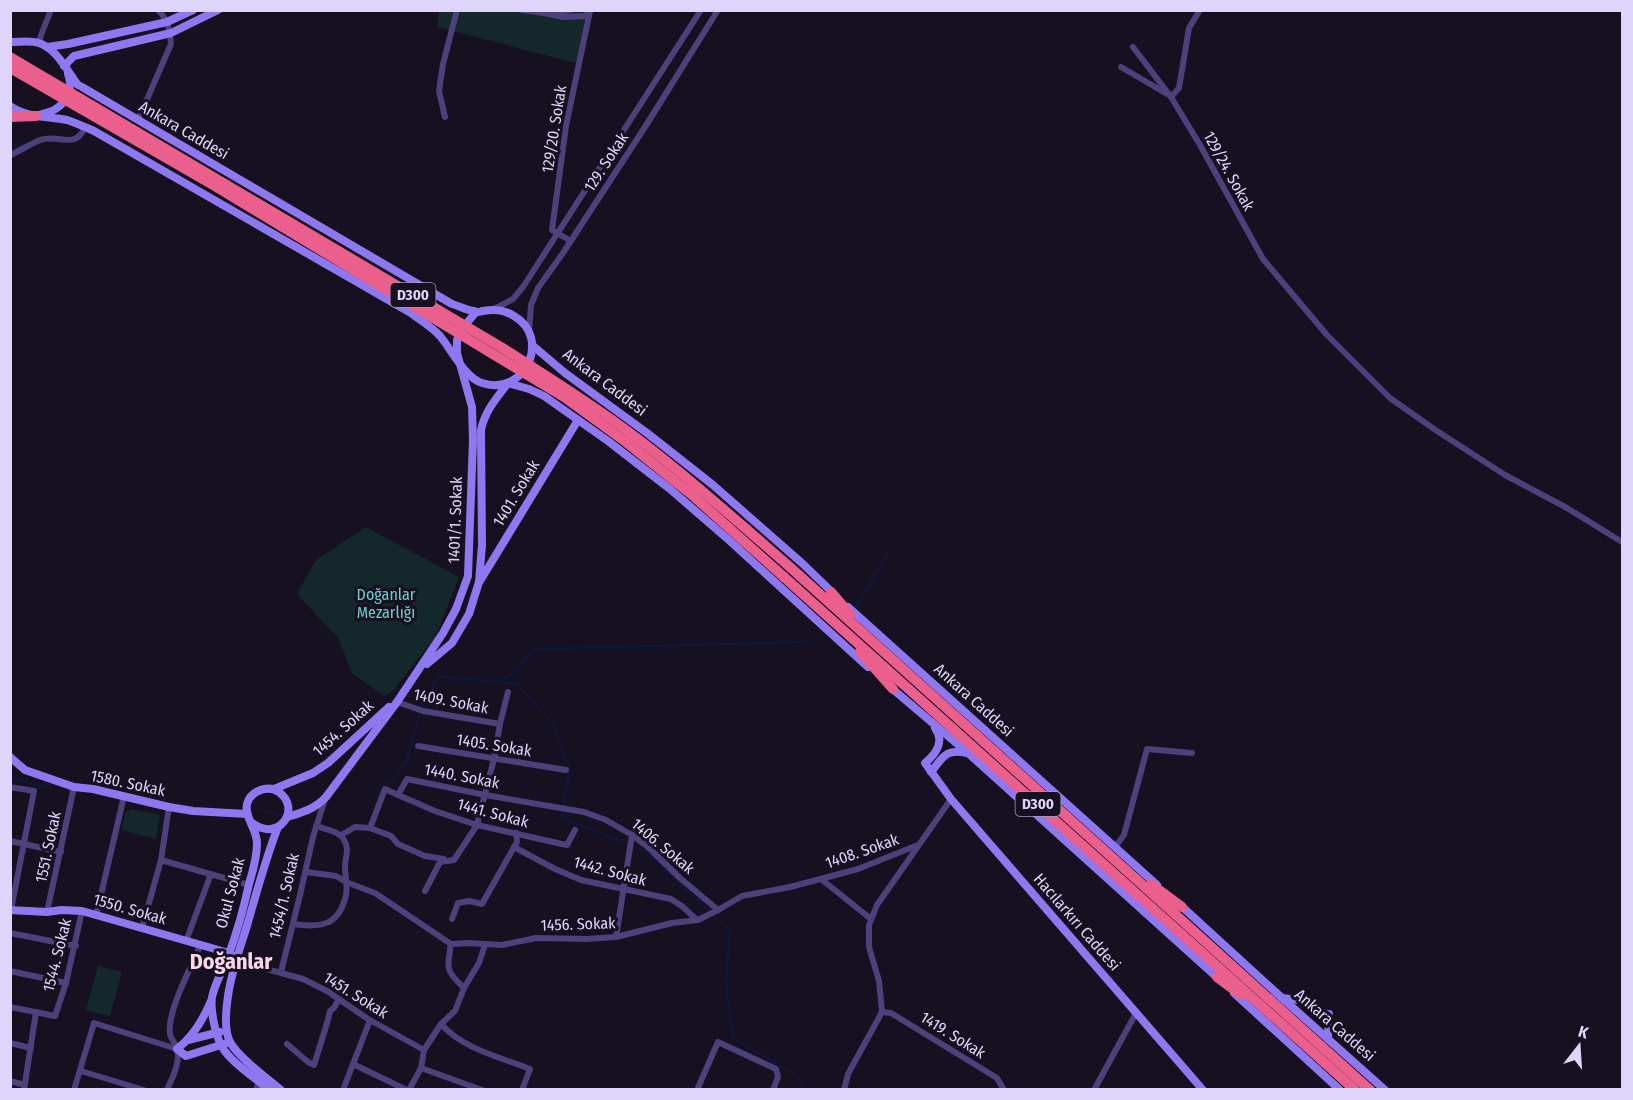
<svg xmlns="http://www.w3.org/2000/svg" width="1633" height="1100" font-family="'Fira Sans Condensed',sans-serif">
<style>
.green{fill:#14272a}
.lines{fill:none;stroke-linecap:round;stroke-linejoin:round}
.stream{stroke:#0f183b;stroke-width:2}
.street{stroke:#4c417a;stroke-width:6}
.secondary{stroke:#8d78ef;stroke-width:8}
.highway{stroke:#eb5f8c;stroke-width:10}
.highway-bridge{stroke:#eb5f8c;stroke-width:10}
.labels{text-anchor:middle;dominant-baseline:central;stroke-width:6;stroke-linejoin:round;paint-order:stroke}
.shield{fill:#161021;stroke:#a39ab9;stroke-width:1.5}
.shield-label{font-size:15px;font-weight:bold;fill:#dfd5fa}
.street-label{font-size:16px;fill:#dfd5fa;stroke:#161021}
.park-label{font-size:16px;fill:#6ad1c8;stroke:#161021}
.district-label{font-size:22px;font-weight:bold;fill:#fad7e8;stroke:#161021}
</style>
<rect width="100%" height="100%" fill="#161021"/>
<g class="green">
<polygon points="439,11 590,11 579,64 437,27"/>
<polygon points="366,527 459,577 436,636 392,692 384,696 352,673 338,638 297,594 315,561"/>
<polygon points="132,809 160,815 156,839 122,830 125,813"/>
<polygon points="98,966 122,972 110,1016 86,1010"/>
</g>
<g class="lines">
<g class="stream">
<polyline points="10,148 25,144"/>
<polyline points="856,607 889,551"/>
<polyline points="821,637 826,635"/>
<path d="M498,682C503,678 511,676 516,671C526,664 524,652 538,649L802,642L812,640"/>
<polyline points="422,708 438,676 517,684 552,723 570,770 563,805"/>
<polyline points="10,777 36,785 51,788"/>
<polyline points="374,799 382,788 393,780 407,760 419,714"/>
<polyline points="260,808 281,816"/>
<polyline points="562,812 562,817 628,845"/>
<polyline points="634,848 648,853 709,911"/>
<polyline points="715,917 730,931 726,982 733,1038 793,1073 806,1090"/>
</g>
<g class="street">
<polyline points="522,10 544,13"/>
<polyline points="571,10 544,13 563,17 589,16"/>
<polyline points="39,43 41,35 51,10"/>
<polyline points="1133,47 1171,97 1200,145 1263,259 1327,335 1390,398 1434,429 1505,475 1567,508 1622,542"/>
<polyline points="1121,67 1167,94"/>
<polyline points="1171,97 1179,88 1189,28 1200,10"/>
<polyline points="445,117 439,91 443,64 457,10"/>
<path d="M137,119L142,111L171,44C170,30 168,20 158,10"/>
<path d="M10,155C20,151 30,144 40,140C59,133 75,151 85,127"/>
<polyline points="571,241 552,230 566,126 590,11 586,10"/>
<polyline points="494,309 513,299 523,287 701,10"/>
<polyline points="529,332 531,305 538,288 563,253 645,127 718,10"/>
<polyline points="397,702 423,711 500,724 494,759 477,825 454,860 440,862 425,891"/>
<polyline points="500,724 508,692"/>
<polyline points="418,746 566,770"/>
<polyline points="10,787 34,791 11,910"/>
<polyline points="398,795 435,811 477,825 562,844 567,845 575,830"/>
<polyline points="370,828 385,789 398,795 407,779 485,795 584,812 606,820 632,835 648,847 680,878 718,910"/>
<polyline points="341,835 355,827 370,828 391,836 398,844 425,856 444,859"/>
<polyline points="10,841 61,852"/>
<polyline points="514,847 555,869 581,880 671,899 683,907 697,920"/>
<polyline points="1115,847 1124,835 1147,749 1192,753"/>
<polyline points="161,860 249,885"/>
<polyline points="306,872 336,876 346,882 375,893 451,944 468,943 502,945 536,938 587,939 616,937 672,923 698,920 718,910 742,896 790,887 858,869 918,845"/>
<polyline points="821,879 871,919"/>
<polyline points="47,912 74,787"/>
<polyline points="96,916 124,796"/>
<polyline points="452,919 458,903 469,901 482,904 517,842 516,833"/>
<path d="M293,924C321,928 339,926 346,895C348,886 345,876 345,867C345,857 350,849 344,840C340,831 324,829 316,826"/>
<polyline points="142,928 161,860 169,807"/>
<polyline points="10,933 76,946"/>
<polyline points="616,937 632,835"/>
<polyline points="186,941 211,874"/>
<path d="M451,944C447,969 445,970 464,988"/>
<polyline points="237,959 252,965 303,979 327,991 368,1019 424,1050"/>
<polyline points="10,971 66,983"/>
<polyline points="281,972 300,895 313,837 325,799"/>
<polyline points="10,1007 55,1016 66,983 82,911"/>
<polyline points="882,1012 891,1013 997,1078 1004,1090"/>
<path d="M441,1024C463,1049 500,1057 530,1069L522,1090"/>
<polyline points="10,1043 31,1048"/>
<polyline points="287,1044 308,1062 314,1065 328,1020 330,1011 334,1008 339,999"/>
<polyline points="353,1064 407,1090"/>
<polyline points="421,1068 482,1090"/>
<polyline points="81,1071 144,1090"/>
<polyline points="10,1081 25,1085"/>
<polyline points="24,1090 36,1012"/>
<polyline points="74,1090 94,1023 177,1049"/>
<path d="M167,1090C172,1078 181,1062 177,1049C174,1038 168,1040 170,1024C174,998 190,970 200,946"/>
<polyline points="256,1090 259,1081"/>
<polyline points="343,1090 370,1020"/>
<polyline points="409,1090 421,1068 424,1050 441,1024 455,1011 464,988 479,963 485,945"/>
<polyline points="697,1090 718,1042 776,1069 778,1077 773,1090"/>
<polyline points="844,1090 848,1074 882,1012 879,981 869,947 869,925 877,905 951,799"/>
<polyline points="1094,1090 1136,1013"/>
</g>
<g class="secondary">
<path d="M10,42C20,42 30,40 39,43C57,49 67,71 78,85L82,87L452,304C459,306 467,310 474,311C479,313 478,312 483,311C493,309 505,310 514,316C552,338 525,397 482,383C465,378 451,349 440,336C432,327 420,320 411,313L94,131C85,127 76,123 67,120C48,116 27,118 10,106"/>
<polyline points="47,47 68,44 167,22 193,10"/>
<polyline points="64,66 74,56 171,33 218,10"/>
<path d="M39,115C45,113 52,112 57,108C68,101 73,86 68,74"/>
<polyline points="532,345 565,373 647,433 713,485 803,564 834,594"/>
<polyline points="508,383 529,389 544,396 608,441 670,489 730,541 868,667"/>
<polyline points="480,581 578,420"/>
<polyline points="848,607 1157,885"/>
<path d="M427,664L452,643L469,614L479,582L482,545L481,430C485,411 496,399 508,383"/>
<polyline points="889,686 968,753 1220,980"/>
<path d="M935,728C945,741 936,754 925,763L951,799L1203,1090"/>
<polyline points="10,757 25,770 74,787 93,789 169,807 193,811 247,814"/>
<path d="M931,772C943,757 946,748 967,753"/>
<polyline points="274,789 313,773 328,763 389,707"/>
<path d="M287,817C301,813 315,809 326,797L397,702L443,633L456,609L468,576L473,440L472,407L457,353V340L461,330L476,312"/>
<path d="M252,823C279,843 301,809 280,793C269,784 251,790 247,804C244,817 257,829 257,843C257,857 253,871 249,884C244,907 237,932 229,954C224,968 215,983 212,997C210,1011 216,1039 224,1050C235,1066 255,1077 269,1090"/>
<path d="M278,827C265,860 256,895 246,929C239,951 231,974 228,996C226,1009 224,1030 230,1042C239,1058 267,1078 281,1090"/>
<polyline points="1178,903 1282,998 1385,1090"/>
<polyline points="10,910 47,912 61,910 82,911 229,953 233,956"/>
<polyline points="1234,993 1340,1090"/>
<polyline points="1282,998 1299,1000"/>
<path d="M211,1001C203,1020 193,1037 177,1049L186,1056L227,1043"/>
<polyline points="1328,1039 1329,1014"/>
<polyline points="188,1040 220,1032"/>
</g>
<g class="highway">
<polyline points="10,117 36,116"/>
<polyline points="791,568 1370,1090"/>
<polyline points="784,577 1355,1090"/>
<polyline points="831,592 850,614"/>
<polyline points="860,652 893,689"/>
<polyline points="1151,884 1182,907"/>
<polyline points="1217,977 1241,995"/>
</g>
<g class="highway-bridge">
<path d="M10,57L501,347C545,375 589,402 630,433C686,475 738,522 791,568"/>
<polyline points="10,68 213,185 564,397 626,442 691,494 784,577"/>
</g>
</g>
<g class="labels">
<g class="shield">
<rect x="390.5" y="283" width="45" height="24" rx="4.5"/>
<rect x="1015.5" y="792" width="45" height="24" rx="4.5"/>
</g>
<g class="shield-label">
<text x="413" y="295">D300</text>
<text x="1038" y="804">D300</text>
</g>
<g class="street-label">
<text transform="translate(554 129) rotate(-81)">129/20. Sokak</text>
<text transform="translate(184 130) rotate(30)">Ankara Caddesi</text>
<text transform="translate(606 162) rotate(-57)">129. Sokak</text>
<text transform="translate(1229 171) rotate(61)">129/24. Sokak</text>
<text transform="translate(605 382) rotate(37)">Ankara Caddesi</text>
<text transform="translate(516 493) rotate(-59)">1401. Sokak</text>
<text transform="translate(455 520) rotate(-88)">1401/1. Sokak</text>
<text transform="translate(974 700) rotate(42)">Ankara Caddesi</text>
<text transform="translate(451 701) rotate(11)">1409. Sokak</text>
<text transform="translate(343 728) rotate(-42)">1454. Sokak</text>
<text transform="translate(494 745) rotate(9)">1405. Sokak</text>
<text transform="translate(462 776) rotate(11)">1440. Sokak</text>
<text transform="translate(128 783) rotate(12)">1580. Sokak</text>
<text transform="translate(493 813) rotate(15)">1441. Sokak</text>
<text transform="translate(663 846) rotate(40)">1406. Sokak</text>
<text transform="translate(48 847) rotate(-78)">1551. Sokak</text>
<text transform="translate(862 851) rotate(-19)">1408. Sokak</text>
<text transform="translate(610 871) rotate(15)">1442. Sokak</text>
<text transform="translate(230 893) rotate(-75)">Okul Sokak</text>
<text transform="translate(284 896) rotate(-77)">1454/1. Sokak</text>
<text transform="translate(130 909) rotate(16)">1550. Sokak</text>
<text transform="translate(1077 922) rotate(49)">Hacılarkırı Caddesi</text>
<text transform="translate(578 924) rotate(-2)">1456. Sokak</text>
<text transform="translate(57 955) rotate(-76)">1544. Sokak</text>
<text transform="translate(356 995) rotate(32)">1451. Sokak</text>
<text transform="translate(1335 1025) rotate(41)">Ankara Caddesi</text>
<text transform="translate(953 1035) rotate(32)">1419. Sokak</text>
</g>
<g class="park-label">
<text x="386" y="594">Doğanlar<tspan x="386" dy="18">Mezarlığı</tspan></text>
</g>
<g class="district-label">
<text x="231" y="961">Doğanlar</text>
</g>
</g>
<rect width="1633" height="1100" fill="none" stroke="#dfd5fa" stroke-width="24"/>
<g transform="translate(1579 1046) rotate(17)" stroke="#161021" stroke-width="4.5" paint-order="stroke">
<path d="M0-4.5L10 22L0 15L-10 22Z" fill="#dfd5fa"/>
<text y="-9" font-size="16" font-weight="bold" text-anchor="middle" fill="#dfd5fa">K</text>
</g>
</svg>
